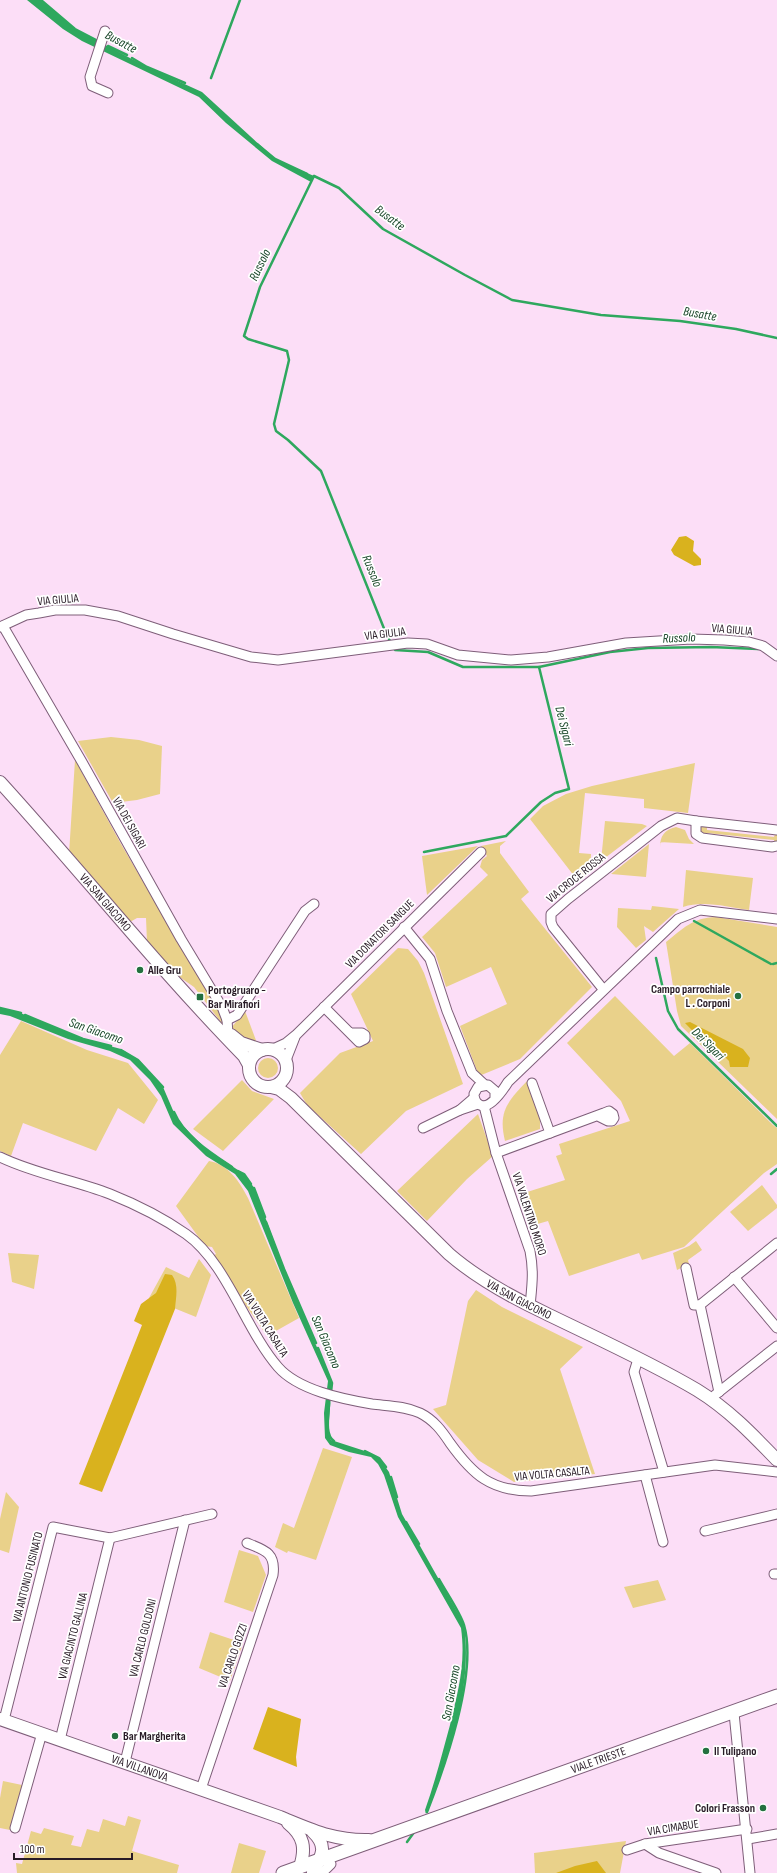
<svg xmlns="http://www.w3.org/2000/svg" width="777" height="1873" font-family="'Sofia Sans Condensed',sans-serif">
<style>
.green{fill:#e9d18a}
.forest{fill:#d9b21e}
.water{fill:#2ea85e}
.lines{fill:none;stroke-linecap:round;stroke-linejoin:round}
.stream{stroke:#2ea85e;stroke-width:2.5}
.minor-casing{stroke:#7e5e79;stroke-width:11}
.tertiary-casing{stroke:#7e5e79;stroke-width:14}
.secondary-casing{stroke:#7e5e79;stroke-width:15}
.minor{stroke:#fff;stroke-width:9}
.tertiary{stroke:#fff;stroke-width:12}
.secondary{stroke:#fff;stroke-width:13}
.poi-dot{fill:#23703f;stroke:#fff;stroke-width:1.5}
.labels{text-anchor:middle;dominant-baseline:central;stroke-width:3.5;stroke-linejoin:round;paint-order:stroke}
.street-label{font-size:12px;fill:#281b26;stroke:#fff}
.poi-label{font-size:12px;font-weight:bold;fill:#281b26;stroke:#fff;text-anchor:start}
.water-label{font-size:13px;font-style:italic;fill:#184628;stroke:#fff}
</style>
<rect width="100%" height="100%" fill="#fcdef7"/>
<g class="green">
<polygon points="111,737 139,740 162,746 160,794 137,800 113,803 78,741"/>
<path d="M75,760L121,844L202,983C211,996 222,1009 223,1025L194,987L181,978L147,942L146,918H137L130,922L69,854Z"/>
<polygon points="695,763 688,813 644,808 644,799 585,793 579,853 591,854 590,872 578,881 530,819 543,806 566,794 592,786"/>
<polygon points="605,821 642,824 647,826 601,861"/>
<polygon points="702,826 707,826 707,830 774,837 775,834 777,834 777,842 774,843 774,840 707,833 707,835 701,834 700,829"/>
<path d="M676,827L685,830L689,839L694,844L660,842V848C660,836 664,830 676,827Z"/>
<polygon points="506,841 500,846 500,853 529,892 521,899 592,987 520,1059 479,1076 460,1026 507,1004 491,967 446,987 435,953 422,937 488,875 480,867 482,860 487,856 481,846"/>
<polygon points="649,844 646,877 611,874"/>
<polygon points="478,846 427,895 422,856"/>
<path d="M686,870L753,878L749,910C727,907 704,900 683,907Z"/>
<polygon points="652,906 679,909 653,932 644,926 646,940 636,948 617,927 618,908 651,910"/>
<path d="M716,917L777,927V1119L681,1026L677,1011L666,942C684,928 692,918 716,917Z"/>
<polygon points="398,948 408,949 418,961 424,973 463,1084 406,1111 361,1154 307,1105 300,1093 340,1053 373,1041 351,994"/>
<polygon points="615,996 674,1056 690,1043 773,1125 777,1128 777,1164 764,1173 684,1247 642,1260 639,1253 569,1276 548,1221 534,1225 524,1193 565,1180 556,1156 562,1154 559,1144 630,1121 621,1101 567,1043"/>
<polygon points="245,1011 257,1043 238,1036 231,1028"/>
<polygon points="21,1021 87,1050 128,1063 158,1100 144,1124 118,1108 96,1151 23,1123 11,1156 0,1151 0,1055"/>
<circle cx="268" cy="1068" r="10"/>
<polygon points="242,1080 252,1091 274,1099 223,1151 193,1129"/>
<path d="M527,1081L540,1120V1129L505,1141C498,1112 507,1102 527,1081Z"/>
<polygon points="478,1114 493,1156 467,1179 427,1221 397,1191"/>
<path d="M209,1161C228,1164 240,1182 248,1198L299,1318L267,1336L219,1267L213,1256L216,1254L212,1247L205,1246L176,1206Z"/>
<polygon points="762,1185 777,1205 777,1208 748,1231 730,1212"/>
<polygon points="696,1241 702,1250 688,1260 689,1264 677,1270 673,1253 689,1246"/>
<polygon points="8,1253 39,1255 34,1289 12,1282"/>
<polygon points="199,1259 211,1275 196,1317 149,1298 166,1267 189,1278"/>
<polygon points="476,1290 502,1307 583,1347 560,1369 595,1474 514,1482 478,1460 433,1409 446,1405 468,1301"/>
<polygon points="323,1448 352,1457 316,1560 288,1551 287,1553 275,1547 283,1523 294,1528"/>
<polygon points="6,1492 19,1507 9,1553 0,1550 0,1519"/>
<polygon points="239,1550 258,1556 266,1575 253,1612 224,1602"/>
<polygon points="658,1580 666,1600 633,1608 624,1587"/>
<polygon points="210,1632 243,1643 230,1681 199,1668"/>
<polygon points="3,1781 22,1785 10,1830 0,1828 0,1798"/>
<polygon points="128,1816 141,1820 132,1851 179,1865 177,1873 17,1873 16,1863 22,1864 31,1831 41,1834 44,1828 74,1836 71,1845 81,1847 87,1829 99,1832 103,1819 125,1826"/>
<polygon points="626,1841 620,1873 535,1873 534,1853"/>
<polygon points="239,1843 266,1851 259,1873 231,1873"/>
</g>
<g class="forest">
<polygon points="686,536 694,541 693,551 701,559 701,565 694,566 674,555 671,550 679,537"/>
<polygon points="690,1022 743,1049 750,1058 748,1067 730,1067 729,1061 725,1057 715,1054 685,1023"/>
<path d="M165,1274L172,1275C179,1285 176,1297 175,1309L102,1492L79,1484L142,1325L134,1321L141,1304L156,1293Z"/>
<polygon points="268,1707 301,1719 296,1757 297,1767 253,1749"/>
<polygon points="597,1861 606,1873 556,1873 575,1866"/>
</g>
<g class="water">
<polygon points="27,0 40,0 75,29 147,67 202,92 275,159 314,176 311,182 272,161 226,123 199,97 82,41 63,29"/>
<path d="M0,1008L18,1012L83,1039L121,1049L138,1060L163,1087L175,1115L183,1126L206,1149L244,1174L255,1189L284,1269L332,1383L328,1433L331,1440L368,1452L379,1458L389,1472L402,1514L464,1624C473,1689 449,1754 426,1814L425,1810C435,1782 442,1754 450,1725C458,1691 466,1664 461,1628L398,1517L384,1475L378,1464L371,1457L349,1452L330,1445L325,1438L324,1413L328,1381L293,1303L248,1191L235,1174L206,1156L173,1124L161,1096L150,1080L130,1060L110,1051L68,1039L10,1016L0,1014Z"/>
</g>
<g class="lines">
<g class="stream">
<polyline points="41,0 75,29 100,42"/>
<polyline points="108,46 127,55"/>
<polyline points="132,58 147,67 185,83"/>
<polyline points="211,78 240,0"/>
<polyline points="257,144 275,159 307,174"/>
<polyline points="314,176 260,287 244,336 248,339 287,351 289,360 274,424 276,431 288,440 321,471 385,631 391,643"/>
<polyline points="314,176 339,188 383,229 465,275 512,300 601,315 680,321 736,329 777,338"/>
<polyline points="394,648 395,650 428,652 463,667 539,667 610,652 648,648 711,647 758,649"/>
<polyline points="424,852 506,836 541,802 555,793 569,789 539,667"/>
<polyline points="694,921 771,964"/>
<polyline points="656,958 668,1011 678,1029 777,1126"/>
<polyline points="773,964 777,963"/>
<polyline points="0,1008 21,1013"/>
<polyline points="25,1015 83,1039 111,1046"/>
<polyline points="121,1050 138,1060 163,1087"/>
<path d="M174,1112C184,1136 211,1153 232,1167"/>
<polyline points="238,1171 244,1174 251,1184"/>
<polyline points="771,1174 777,1169"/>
<polyline points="254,1188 265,1217"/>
<polyline points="266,1222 284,1269 316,1343"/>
<polyline points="318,1348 332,1383 331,1392"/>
<path d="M329,1403C329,1413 324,1435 334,1441"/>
<polyline points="365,1451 379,1458 386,1467"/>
<polyline points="391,1477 397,1497"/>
<polyline points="406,1522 419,1544"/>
<path d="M427,1812C445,1766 478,1673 464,1625C460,1612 446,1592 439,1579"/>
<polyline points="407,1842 415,1831"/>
</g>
<g class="minor-casing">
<g id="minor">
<polyline points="105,31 90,77 92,86 108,93"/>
<polyline points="3,626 82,762 181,939 222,1007 227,1020 228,1034"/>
<polyline points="0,627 26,615 39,613 55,610 85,610 118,616 173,634 251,657 278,660 408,643 427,644 458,655 511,660 548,657 626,643 691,639 724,640 749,642 763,646 777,656"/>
<polyline points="777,830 696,821 696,834 702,838 772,847 777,846"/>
<polyline points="404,927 430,959 447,1011 470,1068 472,1073 485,1085"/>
<polyline points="603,989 553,927 551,922 551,914 568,899 661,826 677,818 696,821"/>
<polyline points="324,1007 359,1042 365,1039 365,1035 362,1033 352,1033"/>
<polyline points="227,1020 237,1015 305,911 314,904"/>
<polyline points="273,1049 286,1043 297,1034 481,852"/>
<polyline points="286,1060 295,1037"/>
<polyline points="532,1083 550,1133"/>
<path d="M495,1097V1091L488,1085L478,1087L474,1094C474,1099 476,1103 480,1105C490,1110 503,1090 508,1082L678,919L700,910L777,919"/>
<polyline points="474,1098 460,1110 478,1104"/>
<path d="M484,1106L496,1153L530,1251C534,1272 532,1285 530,1306"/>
<polyline points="423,1128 460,1110"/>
<polyline points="496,1153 604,1113 609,1111 613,1114 614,1118 612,1121 608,1121 598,1116"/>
<path d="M0,1157C35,1174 74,1180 110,1194C135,1204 163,1218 186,1234C227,1263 245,1329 278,1367C298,1390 342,1399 372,1404C388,1406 405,1406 420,1413C434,1420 442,1431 450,1443C473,1475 491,1491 531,1491L715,1465L777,1472"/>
<polyline points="686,1268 694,1305 700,1305"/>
<polyline points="734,1277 777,1328"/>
<polyline points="638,1359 634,1372 664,1472"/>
<polyline points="719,1392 700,1305 777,1243"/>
<polyline points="715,1395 777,1346"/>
<polyline points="645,1475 663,1542"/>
<polyline points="705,1531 777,1514"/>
<polyline points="774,1574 777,1574"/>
<polyline points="734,1713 750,1873"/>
<polyline points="4,1720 53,1527 110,1538 212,1514"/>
<polyline points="60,1740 110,1538"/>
<polyline points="125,1762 185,1520"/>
<path d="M201,1789L273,1575C276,1553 265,1550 247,1543"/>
<polyline points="15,1828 42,1733"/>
<polyline points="748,1839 777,1834"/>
<polyline points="645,1844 659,1853 716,1873"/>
<polyline points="627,1850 645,1844 747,1829"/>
<polyline points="322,1873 331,1864"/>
</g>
</g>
<g class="tertiary-casing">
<g id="tertiary">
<path id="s1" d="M0,782C82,872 158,968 244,1056L249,1065"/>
<polyline points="231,1035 241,1043 262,1050"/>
<circle cx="268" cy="1068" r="19"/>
<path id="s2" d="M271,1087L279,1089L291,1098L449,1254C478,1279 511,1297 545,1313C596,1338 648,1361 697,1390C728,1409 752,1434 777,1460"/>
<path id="s3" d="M0,1719L280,1817C312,1830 334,1841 369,1840"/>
<path d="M288,1823C304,1836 306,1848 300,1867"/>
<path d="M313,1872C322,1856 328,1846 313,1832"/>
</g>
</g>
<g class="secondary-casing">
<g id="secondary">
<path id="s4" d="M283,1873L777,1696"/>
</g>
</g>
<use href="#minor" class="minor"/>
<use href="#tertiary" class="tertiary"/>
<use href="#secondary" class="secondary"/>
</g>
<g class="poi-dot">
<circle cx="140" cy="970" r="4"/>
<circle cx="738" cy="996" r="4"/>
<rect x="196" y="993" width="8" height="8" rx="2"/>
<circle cx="115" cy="1736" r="4"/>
<circle cx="706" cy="1751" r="4"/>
<circle cx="763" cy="1808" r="4"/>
</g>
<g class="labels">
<g class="street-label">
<text transform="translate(58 600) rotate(-5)">VIA GIULIA</text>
<text transform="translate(732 630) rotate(5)">VIA GIULIA</text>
<text transform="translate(385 634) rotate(-7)">VIA GIULIA</text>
<text transform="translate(129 823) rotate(61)">VIA DEI SIGARI</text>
<text transform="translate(576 878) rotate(-39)">VIA CROCE ROSSA</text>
<text stroke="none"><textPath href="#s1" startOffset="160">VIA SAN GIACOMO</textPath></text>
<text transform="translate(380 934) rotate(-45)">VIA DONATORI SANGUE</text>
<text transform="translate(529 1214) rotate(72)">VIA VALENTINO MORO</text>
<text stroke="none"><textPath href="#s2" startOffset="329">VIA SAN GIACOMO</textPath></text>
<text transform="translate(265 1324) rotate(58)">VIA VOLTA CASALTA</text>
<text transform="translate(552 1474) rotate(-5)">VIA VOLTA CASALTA</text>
<text transform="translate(28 1577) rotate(-76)">VIA ANTONIO FUSINATO</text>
<text transform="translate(73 1636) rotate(-76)">VIA GIACINTO GALLINA</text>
<text transform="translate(143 1638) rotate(-76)">VIA CARLO GOLDONI</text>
<text transform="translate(233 1656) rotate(-71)">VIA CARLO GOZZI</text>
<text stroke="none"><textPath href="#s4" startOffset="335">VIALE TRIESTE</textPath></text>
<text stroke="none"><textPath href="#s3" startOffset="148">VIA VILLANOVA</textPath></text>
<text transform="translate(673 1828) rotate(-9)">VIA CIMABUE</text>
</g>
<g class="poi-label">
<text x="148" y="970">Alle Gru</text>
<text x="730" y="989" text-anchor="end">Campo parrochiale<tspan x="730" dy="14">L . Corponi</tspan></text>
<text x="208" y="990">Portogruaro -<tspan x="208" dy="14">Bar Mirafiori</tspan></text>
<text x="123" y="1736">Bar Margherita</text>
<text x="714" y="1751">Il Tulipano</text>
<text x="755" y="1808" text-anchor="end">Colori Frasson</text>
</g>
<g class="water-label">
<text transform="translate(121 42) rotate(28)">Busatte</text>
<text transform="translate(390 218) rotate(36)">Busatte</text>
<text transform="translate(260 265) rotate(-65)">Russolo</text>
<text transform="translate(700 314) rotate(10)">Busatte</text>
<text transform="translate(372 571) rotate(68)">Russolo</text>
<text transform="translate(679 638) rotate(-3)">Russolo</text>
<text transform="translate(564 726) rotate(76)">Dei Sigari</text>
<text transform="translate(96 1031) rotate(19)">San Giacomo</text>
<text transform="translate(708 1044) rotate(45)">Dei Sigari</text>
<text transform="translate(326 1342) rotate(67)">San Giacomo</text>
<text transform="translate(451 1693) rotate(-80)">San Giacomo</text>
</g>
</g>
<path d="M14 1853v6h118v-6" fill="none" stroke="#281b26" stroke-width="2"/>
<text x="20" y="1853" font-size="12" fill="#281b26" stroke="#ffffff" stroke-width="3" paint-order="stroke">100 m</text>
</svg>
